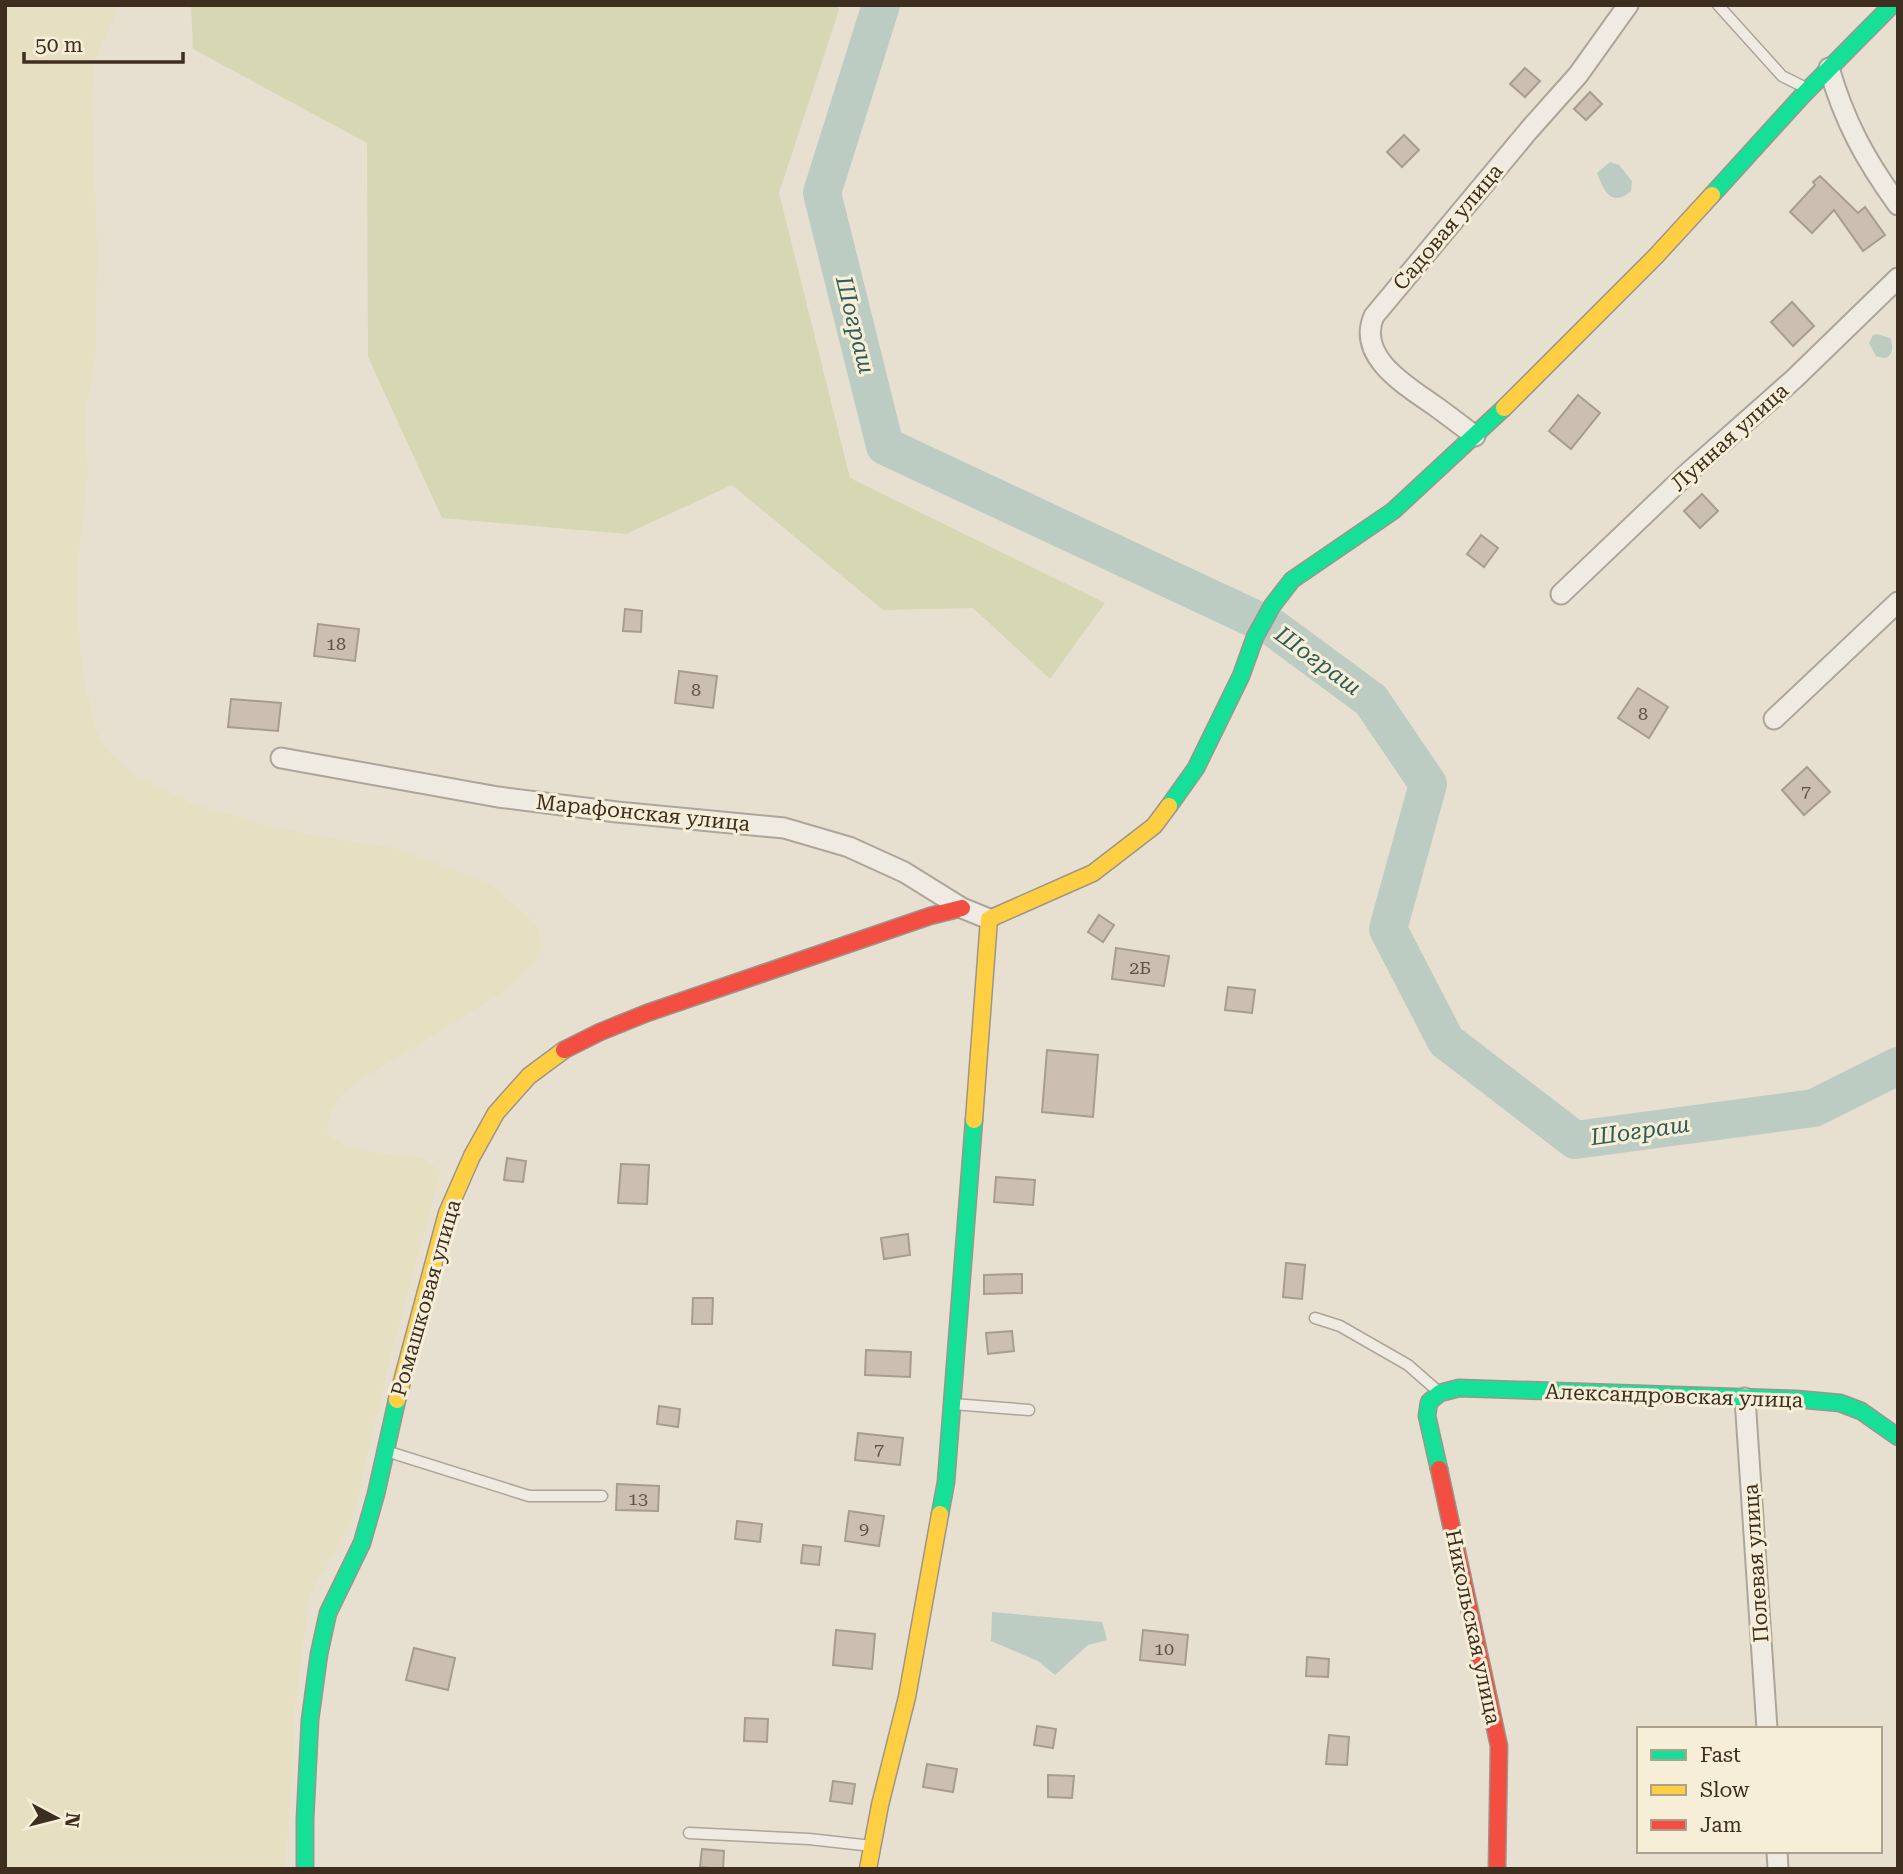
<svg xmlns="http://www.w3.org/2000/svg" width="1903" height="1874" font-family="'Roboto Serif',serif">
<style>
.farmland{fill:#e6dfc2}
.green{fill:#d6d7b3}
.water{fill:#bcccc2}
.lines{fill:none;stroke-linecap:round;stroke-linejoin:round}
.river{stroke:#bcccc2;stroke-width:38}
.building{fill:#cbbfb2;stroke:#a89c90;stroke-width:2}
.lane-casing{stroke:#ada599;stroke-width:13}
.street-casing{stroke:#ada599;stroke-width:23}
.fast-casing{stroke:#9c958a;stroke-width:19}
.slow-casing{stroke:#9c958a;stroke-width:19}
.jam-casing{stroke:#9c958a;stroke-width:19}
.lane{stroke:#efebe3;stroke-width:10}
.street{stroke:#efebe3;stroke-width:19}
.fast{stroke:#16e098;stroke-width:16}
.slow{stroke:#ffcf43;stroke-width:16}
.jam{stroke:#f24e42;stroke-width:16}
.labels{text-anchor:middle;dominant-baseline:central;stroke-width:6;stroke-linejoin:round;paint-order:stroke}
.number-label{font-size:18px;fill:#605244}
.street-label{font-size:21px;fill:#3d2e20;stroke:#f7eed8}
.water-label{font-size:23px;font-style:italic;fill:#2f5d5a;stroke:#f7eed8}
</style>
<rect width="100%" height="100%" fill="#e7e0d1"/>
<polygon class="farmland" points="5,5 120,5 95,59 92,101 97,247 96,354 85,415 88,475 78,562 77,604 82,671 96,730 106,749 136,776 191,803 254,822 312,835 394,848 472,876 490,885 521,910 537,925 542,946 533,964 502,993 357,1082 340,1096 329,1114 327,1134 344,1145 363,1151 425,1158 441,1172 392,1351 354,1514 335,1552 313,1588 308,1607 294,1713 292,1773 285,1869 5,1869"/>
<polygon class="green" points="191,5 837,5 839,10 779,193 850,478 1105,603 1050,679 973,608 883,610 732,485 626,534 442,518 368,357 367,143 193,49"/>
<g class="water">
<path d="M1610,162L1619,165L1632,181L1631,191C1611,208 1604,191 1597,173Z"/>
<path d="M1877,334L1890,338C1893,343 1894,356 1885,358C1882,358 1879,357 1876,356L1869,343L1873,335Z"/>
<polygon points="992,1612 1102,1622 1107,1640 1088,1645 1055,1675 1038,1661 991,1641"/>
</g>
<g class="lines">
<polyline class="river" points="881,5 822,193 885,446 1272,627 1371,700 1428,784 1388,929 1446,1041 1575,1140 1814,1108 1898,1066"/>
</g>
<g class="building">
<polygon points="1525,68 1540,81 1525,97 1510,84"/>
<polygon points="1590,92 1602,104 1586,120 1574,109"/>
<polygon points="1404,135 1419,150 1402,167 1387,152"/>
<polygon points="1820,176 1858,213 1865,207 1885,235 1863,251 1834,210 1812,233 1790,212 1815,185 1813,182"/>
<polygon points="1792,302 1814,326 1793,346 1771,322"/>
<polygon points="1578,395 1600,413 1571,449 1549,431"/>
<polygon points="1702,494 1718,511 1700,528 1684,511"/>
<polygon points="1481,535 1498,548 1484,567 1467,554"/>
<polygon points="625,609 642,611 641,632 623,631"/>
<polygon points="318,624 359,629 355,661 314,656"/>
<polygon points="679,671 717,676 713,708 675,703"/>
<polygon points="1638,688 1668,707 1649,738 1618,718"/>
<polygon points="231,699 281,703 278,731 228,727"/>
<polygon points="1807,767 1830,792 1804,815 1782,790"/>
<polygon points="1099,915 1114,925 1103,942 1088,932"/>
<polygon points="1116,948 1169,956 1164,986 1112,979"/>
<polygon points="1228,987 1255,990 1252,1013 1225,1010"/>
<polygon points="1047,1050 1098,1055 1093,1117 1042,1112"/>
<polygon points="507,1158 526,1161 523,1182 504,1180"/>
<polygon points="621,1164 649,1165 647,1204 618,1203"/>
<polygon points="996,1177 1035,1180 1033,1205 994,1202"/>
<polygon points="908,1234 910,1255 884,1259 881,1238"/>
<polygon points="1286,1263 1305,1265 1302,1299 1283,1297"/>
<polygon points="1022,1274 1022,1293 984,1294 984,1275"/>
<polygon points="693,1298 713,1298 712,1324 692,1324"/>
<polygon points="1012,1331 1014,1351 988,1354 986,1333"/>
<polygon points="866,1350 911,1352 910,1377 865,1375"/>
<polygon points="659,1406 680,1409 678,1427 657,1424"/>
<polygon points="858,1433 903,1438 900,1465 855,1460"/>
<polygon points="617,1484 659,1486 658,1511 616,1510"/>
<polygon points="849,1511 884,1516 879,1546 845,1541"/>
<polygon points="737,1521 762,1524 760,1542 735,1539"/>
<polygon points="803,1545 821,1547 819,1565 801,1563"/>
<polygon points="836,1630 875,1634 872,1669 833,1665"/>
<polygon points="1143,1630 1188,1635 1185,1665 1140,1660"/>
<polygon points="414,1648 455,1658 448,1690 406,1680"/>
<polygon points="1307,1657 1329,1659 1328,1677 1306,1676"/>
<polygon points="745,1718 768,1719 767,1742 744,1741"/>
<polygon points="1037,1726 1056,1729 1053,1748 1034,1745"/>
<polygon points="1329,1735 1349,1737 1347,1765 1326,1764"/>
<polygon points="927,1764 957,1769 953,1792 923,1787"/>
<polygon points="1048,1775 1074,1776 1072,1798 1048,1797"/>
<polygon points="833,1781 855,1784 852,1804 830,1801"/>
<polygon points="702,1849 724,1851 723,1869 700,1867"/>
</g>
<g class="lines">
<g class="lane-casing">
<g id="lane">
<polyline points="1718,5 1782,76 1806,88"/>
<polyline points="1315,1318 1340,1326 1408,1365 1440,1393"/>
<polyline points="953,1404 1029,1410"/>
<polyline points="386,1451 529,1496 602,1496"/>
<polyline points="689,1833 809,1839 872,1846"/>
</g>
</g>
<g class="street-casing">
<g id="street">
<path d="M1829,68C1845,123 1865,159 1898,205"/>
<path d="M1475,436C1462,426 1449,416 1435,406C1407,386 1356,357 1374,316L1529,130L1578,75L1628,5"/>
<polyline points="1561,594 1690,471 1794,379 1898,278"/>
<polyline points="1774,719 1898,602"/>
<polyline points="281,758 498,797 617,812 784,828 849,847 904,872 962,908 989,919"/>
<polyline points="1745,1398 1767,1729"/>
<polyline points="1777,1851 1778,1869"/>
</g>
</g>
<g class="fast-casing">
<g id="fast">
<polyline points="1712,195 1802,96 1892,5"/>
<polyline points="1169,806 1196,768 1241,676 1255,637 1272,606 1292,580 1393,511 1504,408"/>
<polyline points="1439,1469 1427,1416 1429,1402 1440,1393 1459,1388 1796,1399 1840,1403 1861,1411 1898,1437"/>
<polyline points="940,1514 946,1482 974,1120"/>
<polyline points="305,1869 305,1819 310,1720 319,1654 328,1613 362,1543 376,1494 397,1400"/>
</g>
</g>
<g class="slow-casing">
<g id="slow">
<polyline points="1504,408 1656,256 1712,195"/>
<polyline points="974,1120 989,919 1093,873 1154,826 1169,806"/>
<polyline points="397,1400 447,1213 472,1156 496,1113 529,1076 564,1050"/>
<polyline points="868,1869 880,1805 907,1697 940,1514"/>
</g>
</g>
<g class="jam-casing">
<g id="jam">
<polyline points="564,1050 600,1032 647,1013 930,916 962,908"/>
<polyline points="1439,1469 1499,1746 1497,1869"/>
</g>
</g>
<use href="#lane" class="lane"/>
<use href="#street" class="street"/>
<use href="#fast" class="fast"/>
<use href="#slow" class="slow"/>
<use href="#jam" class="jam"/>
</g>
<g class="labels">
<g class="number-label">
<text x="336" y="643">18</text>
<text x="696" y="689">8</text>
<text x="1643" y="713">8</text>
<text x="1806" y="791">7</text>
<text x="1140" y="967">2Б</text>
<text x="879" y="1449">7</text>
<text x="638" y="1498">13</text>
<text x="864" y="1528">9</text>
<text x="1164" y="1648">10</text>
</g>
<g class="street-label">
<text transform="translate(1448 227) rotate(-50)">Садовая улица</text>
<text transform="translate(1730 437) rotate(-42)">Лунная улица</text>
<text transform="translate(643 813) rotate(6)">Марафонская улица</text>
<text transform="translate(426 1298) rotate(-74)">Ромашковая улица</text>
<text transform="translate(1674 1396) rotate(2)">Александровская улица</text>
<text transform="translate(1756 1563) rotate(-94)">Полевая улица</text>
<text transform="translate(1473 1627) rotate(78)">Никольская улица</text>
</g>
<g class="water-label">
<text transform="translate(855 325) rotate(76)">Шограш</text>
<text transform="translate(1318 661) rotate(36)">Шограш</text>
<text transform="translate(1640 1131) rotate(-8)">Шограш</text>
</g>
</g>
<rect width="1903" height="1874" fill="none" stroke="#3d2e20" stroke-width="14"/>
<rect x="1637" y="1727" width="245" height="126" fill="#f7eed8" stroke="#ada18e" stroke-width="2"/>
<rect x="1651" y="1750" width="35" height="10" fill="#16e098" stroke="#ada18e" stroke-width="2"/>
<text x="1700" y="1762" font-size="21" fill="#3d2e20">Fast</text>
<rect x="1651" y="1785" width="35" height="10" fill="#ffcf43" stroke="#ada18e" stroke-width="2"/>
<text x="1700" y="1797" font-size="21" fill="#3d2e20">Slow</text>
<rect x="1651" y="1820" width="35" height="10" fill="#f24e42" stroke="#ada18e" stroke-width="2"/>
<text x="1700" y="1832" font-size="21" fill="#3d2e20">Jam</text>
<g transform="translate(56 1818) rotate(97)" stroke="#f7eed8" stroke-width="5" paint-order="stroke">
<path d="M0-5L12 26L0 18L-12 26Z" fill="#3d2e20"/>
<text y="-10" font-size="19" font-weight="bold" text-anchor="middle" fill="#3d2e20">N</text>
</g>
<path d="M24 52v10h159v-10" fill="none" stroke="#3d2e20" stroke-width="3.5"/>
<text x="35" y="52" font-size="21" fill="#3d2e20" stroke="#f7eed8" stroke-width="5" paint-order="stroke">50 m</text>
</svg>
